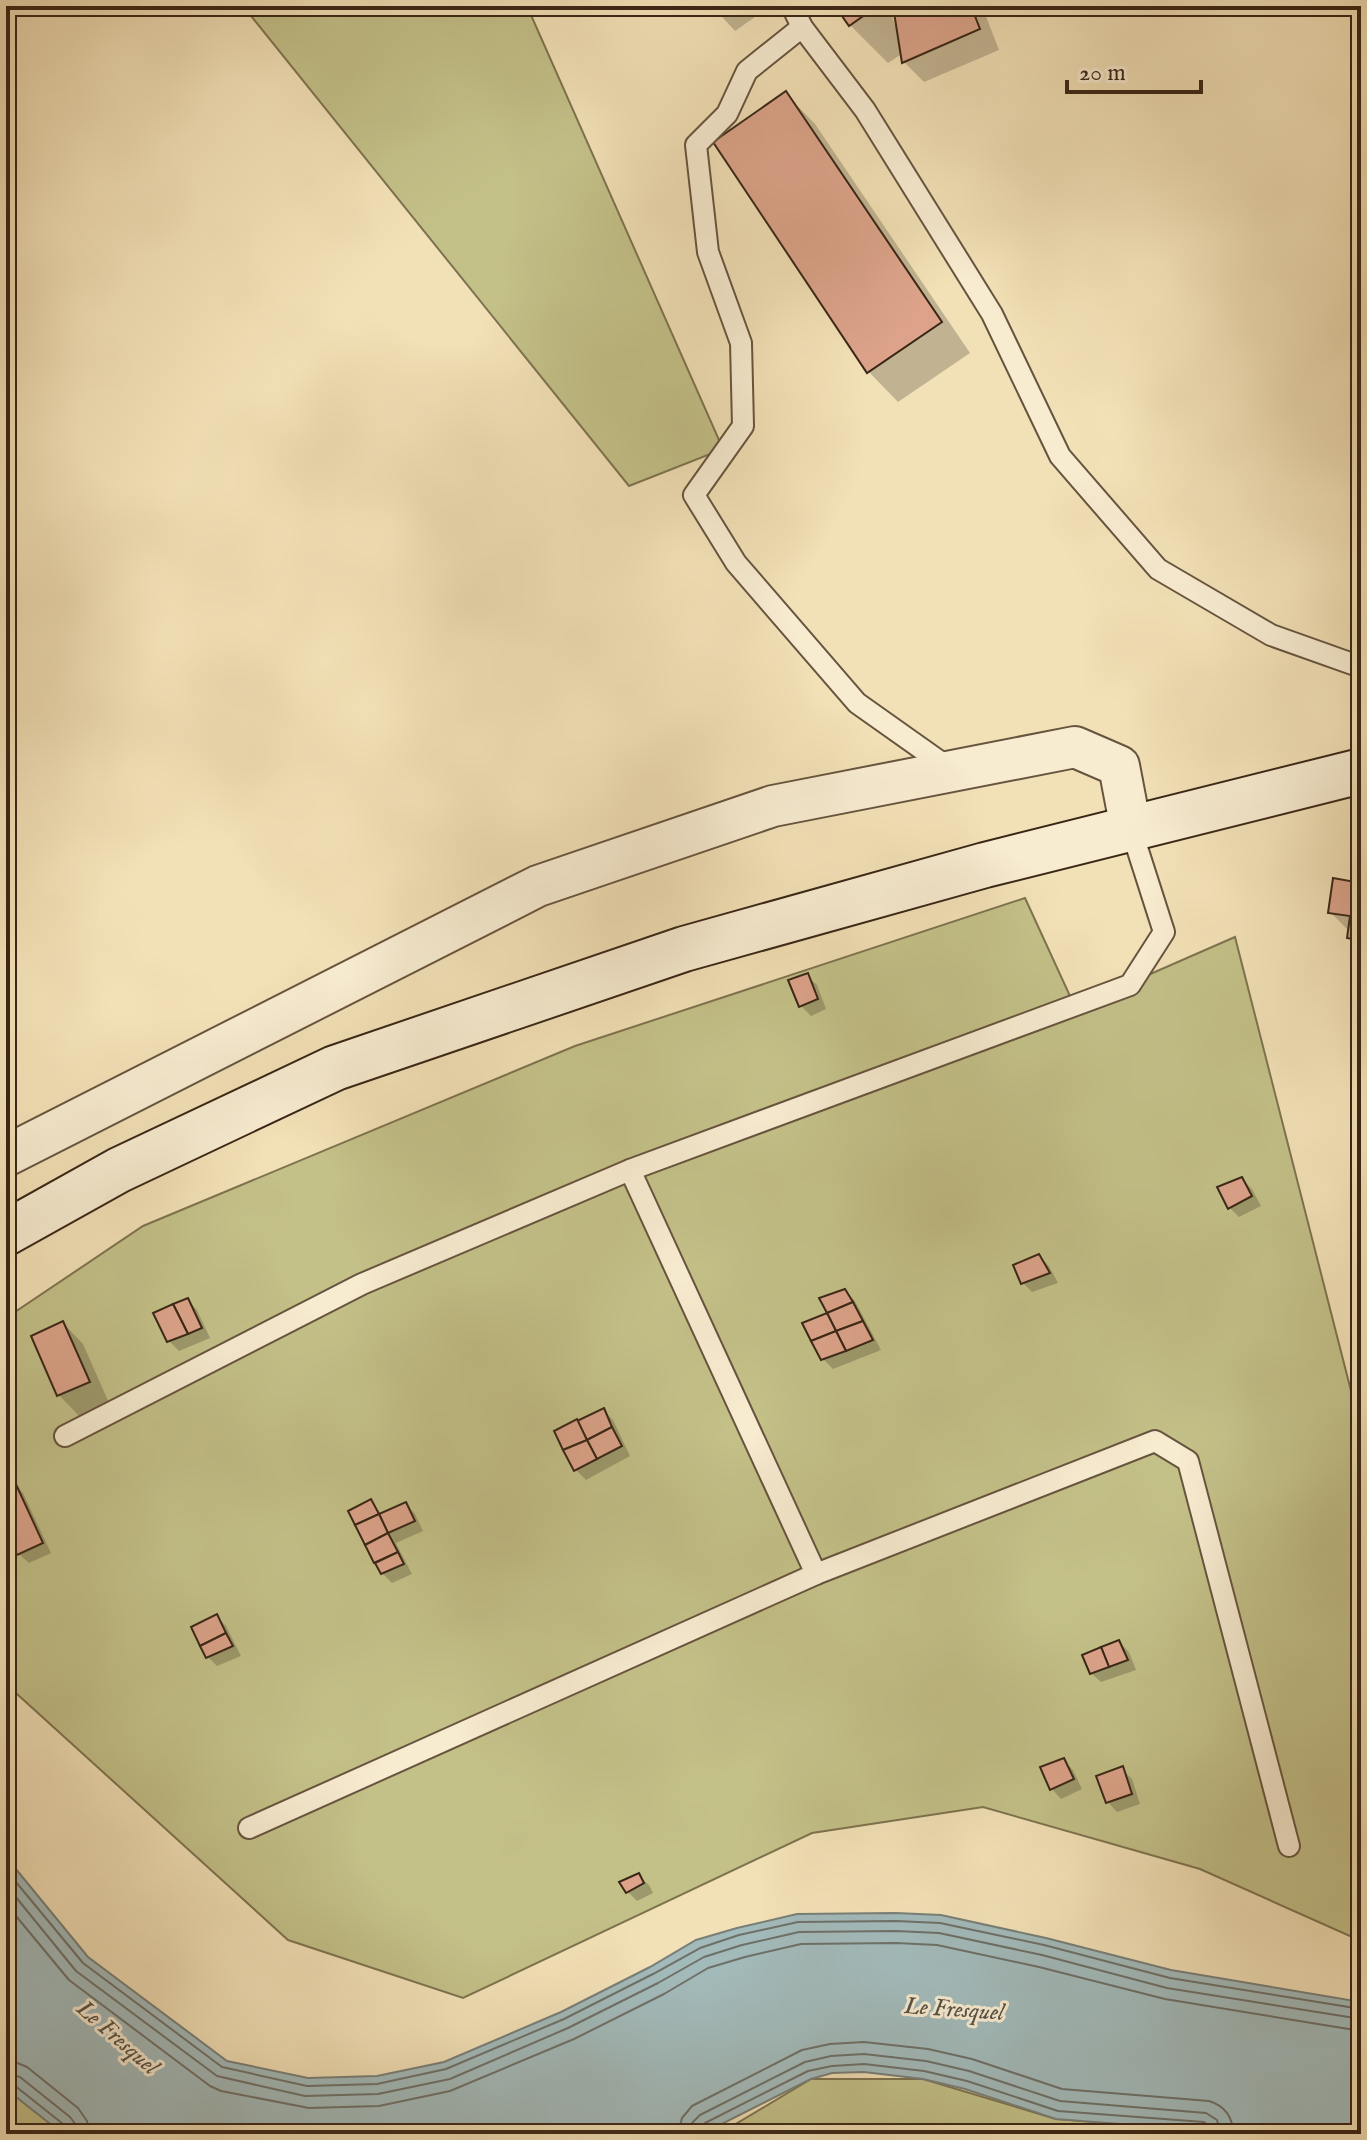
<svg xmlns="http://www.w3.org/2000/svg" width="1367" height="2140" font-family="'IM FELL English',serif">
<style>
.green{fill:#c3c088;stroke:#7e734f;stroke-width:2}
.water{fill:#a2baba;stroke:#787f78;stroke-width:2}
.shadow{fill:#0003}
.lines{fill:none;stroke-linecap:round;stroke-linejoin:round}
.shore{stroke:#6e7068;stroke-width:2}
.building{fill:#dca38a;stroke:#392616;stroke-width:2}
.lane-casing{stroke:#67543e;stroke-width:24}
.street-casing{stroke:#67543e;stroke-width:44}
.secondary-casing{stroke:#392616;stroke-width:48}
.lane{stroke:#f7ebd0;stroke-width:20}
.street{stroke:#f7ebd0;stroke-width:40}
.secondary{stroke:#f7ebd0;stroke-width:44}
.labels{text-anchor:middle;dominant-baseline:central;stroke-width:6;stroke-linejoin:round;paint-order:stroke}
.water-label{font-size:24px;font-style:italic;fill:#585247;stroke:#f7ebd0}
</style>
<rect width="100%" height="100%" fill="#f2e0b6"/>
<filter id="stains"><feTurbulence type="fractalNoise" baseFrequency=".0025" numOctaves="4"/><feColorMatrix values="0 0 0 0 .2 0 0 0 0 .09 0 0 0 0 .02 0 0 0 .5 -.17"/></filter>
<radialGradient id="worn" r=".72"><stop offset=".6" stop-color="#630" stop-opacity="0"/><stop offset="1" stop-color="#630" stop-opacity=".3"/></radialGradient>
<g class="green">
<polygon points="243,6 527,6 723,449 629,486"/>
<polygon points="1025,898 1075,1007 1235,937 1361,1430 1361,1941 1200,1869 983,1807 812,1833 463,1998 288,1940 6,1684 6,1318 143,1226 575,1046"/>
<polygon points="811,2079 923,2079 1056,2119 1249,2134 719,2134"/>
<polygon points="6,2086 65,2134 6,2134"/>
</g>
<polygon class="water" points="6,1857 88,1957 227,2061 308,2078 377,2076 444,2062 561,2012 650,1967 696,1940 737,1928 797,1914 896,1913 941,1915 1046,1938 1171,1970 1361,2002 1361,2134 1249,2134 1056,2119 965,2089 923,2079 864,2072 832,2073 811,2079 702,2134 63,2134 6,2089"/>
<g class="shadow">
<polygon points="712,6 771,6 735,31"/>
<polygon points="838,6 889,6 896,29 898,28 895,6 982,6 999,50 924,82 904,62 903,53 888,63 850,25"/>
<polygon points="786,94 815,124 970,353 898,402 869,372"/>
<polygon points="1361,885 1361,950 1349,938 1350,932 1330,912"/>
<polygon points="807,976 817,985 826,1009 811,1016 801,1006"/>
<polygon points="1242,1179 1252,1189 1261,1206 1239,1217 1229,1207"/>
<polygon points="1039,1256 1049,1266 1058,1283 1032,1292 1023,1283"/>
<polygon points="845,1291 855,1301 881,1350 833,1369 823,1359 830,1314"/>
<polygon points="187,1300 197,1310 210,1338 179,1351 169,1341 156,1314"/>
<polygon points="63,1323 83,1344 109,1403 79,1416 59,1395 34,1337"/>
<polygon points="603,1410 613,1420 630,1456 586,1480 576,1470 556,1432"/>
<polygon points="14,1483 23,1493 51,1553 29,1563 19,1554 6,1527 6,1486"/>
<polygon points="371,1502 382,1515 406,1504 415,1514 423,1531 396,1543 412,1574 392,1583 382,1573 351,1512"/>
<polygon points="217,1617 226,1626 241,1656 217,1666 208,1657"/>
<polygon points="1119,1642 1129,1652 1136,1670 1101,1682 1091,1673"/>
<polygon points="1063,1760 1073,1770 1082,1789 1061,1799 1052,1789"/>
<polygon points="1122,1769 1132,1779 1140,1804 1117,1812 1108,1802"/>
<polygon points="639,1876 649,1885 653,1893 637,1901 627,1891"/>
</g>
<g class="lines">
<g class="shore">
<polyline points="6,1870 83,1963 222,2067 307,2086 377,2084 446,2069 564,2019 653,1974 700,1948 739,1935 798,1922 896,1921 940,1923 1044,1945 1170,1978 1361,2009"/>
<polyline points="6,1885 76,1971 217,2076 305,2096 378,2094 450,2079 568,2028 658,1983 704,1957 742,1945 799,1932 896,1931 939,1933 1042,1955 1167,1988 1361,2019"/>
<polyline points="6,1904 69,1980 210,2086 221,2091 309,2108 379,2106 450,2091 574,2039 664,1994 708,1968 745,1957 801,1944 896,1943 937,1945 1039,1967 1165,1999 1361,2031"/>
<polyline points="6,2061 15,2062 27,2067 78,2108 87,2121 89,2134"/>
<polyline points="6,2073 20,2077 70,2117 76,2125 77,2134"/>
<polyline points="6,2083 14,2085 63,2124 67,2128 67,2134"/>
<path d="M678,2134L682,2118L692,2106L802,2050L830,2044L864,2042L928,2049L972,2059L1062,2089L1209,2101C1225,2106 1233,2117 1233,2134"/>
<polyline points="690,2134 692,2123 700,2115 805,2062 831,2056 864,2054 926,2061 969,2071 1060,2101 1206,2113 1217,2120 1221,2134"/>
<polyline points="700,2134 701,2128 705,2123 808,2071 832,2066 864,2064 924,2071 967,2081 1058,2111 1204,2122 1210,2127 1211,2134"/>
</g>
</g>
<g class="building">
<polygon points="835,6 864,6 866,14 849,26"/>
<polygon points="893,6 971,6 980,29 902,63"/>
<polygon points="786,91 942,322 867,373 713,142"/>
<polygon points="1333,878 1361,883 1361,941 1347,938 1350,916 1328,913"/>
<polygon points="808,973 818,999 799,1007 788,980"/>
<polygon points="1242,1177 1252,1196 1228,1209 1217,1187"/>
<polygon points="1039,1254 1050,1273 1021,1284 1013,1265"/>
<polygon points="845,1289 853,1302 827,1313 819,1298"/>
<polygon points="188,1298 202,1328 188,1334 173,1304"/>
<polygon points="853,1302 863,1321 836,1331 827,1313"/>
<polygon points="173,1304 188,1334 167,1342 153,1313"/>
<polygon points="827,1313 836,1331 811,1341 802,1323"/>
<polygon points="63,1321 90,1382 57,1396 31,1336"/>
<polygon points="863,1321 873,1340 846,1351 836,1331"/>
<polygon points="836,1331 846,1351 821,1360 811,1341"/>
<polygon points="604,1408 612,1427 587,1440 577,1421"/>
<polygon points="577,1419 587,1440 563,1450 554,1431"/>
<polygon points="612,1427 622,1446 597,1459 587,1440"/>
<polygon points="587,1440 597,1459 574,1471 563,1450"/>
<polygon points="14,1480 43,1543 17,1555 6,1532 6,1484"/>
<polygon points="371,1499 379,1514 355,1525 348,1511"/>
<polygon points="406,1502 415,1521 388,1533 379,1514"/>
<polygon points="379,1514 388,1533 365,1545 355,1525"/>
<polygon points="388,1533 398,1552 374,1563 365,1545"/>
<polygon points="398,1552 404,1564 381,1574 375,1563"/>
<polygon points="217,1614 226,1633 200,1646 191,1627"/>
<polygon points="226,1633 233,1646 206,1658 200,1646"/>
<polygon points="1119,1640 1128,1660 1109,1667 1101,1647"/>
<polygon points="1101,1647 1109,1667 1090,1674 1082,1655"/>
<polygon points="1064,1758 1074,1779 1050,1790 1040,1767"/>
<polygon points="1123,1766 1132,1794 1106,1803 1096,1776"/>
<polygon points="639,1873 644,1883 626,1893 619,1882"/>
</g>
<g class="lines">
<g class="lane-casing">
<g id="lane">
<polyline points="792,6 802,27 865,110 992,314 1060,456 1158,569 1271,635 1361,667"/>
<polyline points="802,27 747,71 727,114 696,145 708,252 741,343 743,426 694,495 736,563 857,703 953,771"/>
<polyline points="65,1436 362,1284 630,1170 1130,985 1164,932 1131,829"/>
<polyline points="816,1574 1155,1441 1188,1461 1289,1846"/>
<polyline points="249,1828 816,1574 630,1170"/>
</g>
</g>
<g class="street-casing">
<polyline id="street" points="6,1156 538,886 773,806 1075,747 1119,766 1131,829"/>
</g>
<g class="secondary-casing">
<polyline id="secondary" points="6,1233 119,1170 335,1068 684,949 985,865 1361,771"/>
</g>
<use href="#lane" class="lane"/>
<use href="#street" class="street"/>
<use href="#secondary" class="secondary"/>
</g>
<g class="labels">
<g class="water-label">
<text transform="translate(954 2010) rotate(4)">Le Fresquel</text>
<text transform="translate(117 2038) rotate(41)">Le Fresquel</text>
</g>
</g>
<rect width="1367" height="2140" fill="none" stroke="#f2e0b6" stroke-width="32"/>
<rect x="8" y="8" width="1351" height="2124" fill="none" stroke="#392616" stroke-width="4"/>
<rect x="16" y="16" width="1335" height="2108" fill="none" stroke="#392616" stroke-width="2"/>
<path d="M1067 80v12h134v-12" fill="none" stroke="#392616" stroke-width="4"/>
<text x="1079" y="80" font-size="24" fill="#392616" stroke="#f7ebd0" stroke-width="6" paint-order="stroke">20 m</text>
<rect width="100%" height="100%" filter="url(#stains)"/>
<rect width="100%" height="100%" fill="url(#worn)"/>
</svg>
